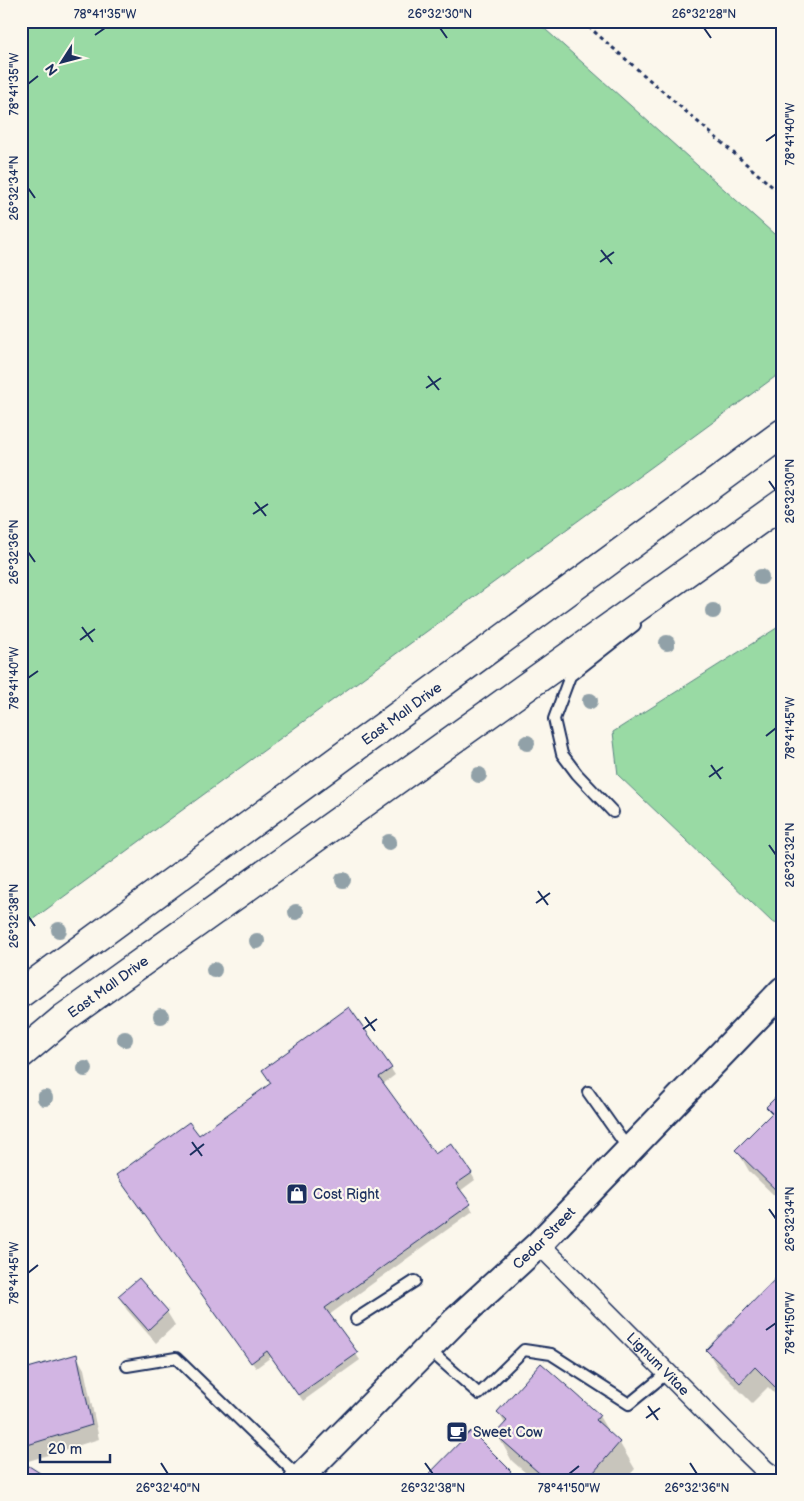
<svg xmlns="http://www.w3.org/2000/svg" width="804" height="1501" font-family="'Balsamiq Sans',sans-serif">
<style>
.green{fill:#99daa4;stroke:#5a8481}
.shadow{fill:#0003}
.building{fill:#d2b5e3;stroke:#1b2f5e}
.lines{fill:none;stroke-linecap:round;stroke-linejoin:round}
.lane-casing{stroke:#1b2f5e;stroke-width:14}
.street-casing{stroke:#1b2f5e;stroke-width:22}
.secondary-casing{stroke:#1b2f5e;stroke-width:30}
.primary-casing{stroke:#1b2f5e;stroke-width:31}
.path{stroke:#1b2f5e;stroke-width:3;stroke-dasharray:4 4;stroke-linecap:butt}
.lane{stroke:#fbf7ec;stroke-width:10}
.street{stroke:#fbf7ec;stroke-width:19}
.secondary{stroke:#fbf7ec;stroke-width:26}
.primary{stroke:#fbf7ec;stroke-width:28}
.tree{fill:#91a1a8}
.ticks{fill:none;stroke:#1b2f5e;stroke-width:2}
.labels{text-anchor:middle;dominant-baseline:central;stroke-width:4.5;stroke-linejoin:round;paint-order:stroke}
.street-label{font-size:14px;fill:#1b2f5e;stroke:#fbf7ec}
.poi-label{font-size:14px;fill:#1b2f5e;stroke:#fbf7ec;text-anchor:start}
.neatline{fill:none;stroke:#1b2f5e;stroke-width:2}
.ticks-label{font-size:12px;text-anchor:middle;fill:#1b2f5e}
</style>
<rect width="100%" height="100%" fill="#fbf7ec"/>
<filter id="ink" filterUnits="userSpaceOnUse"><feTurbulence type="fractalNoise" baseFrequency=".02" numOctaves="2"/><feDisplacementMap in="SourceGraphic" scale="10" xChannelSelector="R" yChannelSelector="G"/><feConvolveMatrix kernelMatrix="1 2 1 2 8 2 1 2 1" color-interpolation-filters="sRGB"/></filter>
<g filter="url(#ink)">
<g class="green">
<polygon points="31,21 536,21 783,242 783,371 21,928 21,28"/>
<polygon points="783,624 783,926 772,922 618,775 613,732"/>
</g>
<g class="shadow">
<polygon points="391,1069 395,1075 383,1084 434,1156 471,1173 475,1180 460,1191 473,1211 329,1315 360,1360 303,1401 271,1357 256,1368 122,1182 199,1137"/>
<polygon points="783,1092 783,1204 749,1171 737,1150 772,1115 767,1107"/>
<polygon points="783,1273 783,1402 768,1387 752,1403 719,1370 707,1350"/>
<polygon points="138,1280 167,1312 175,1325 156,1343 127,1310 119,1297"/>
<polygon points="76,1355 84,1369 99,1439 22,1463 21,1480 21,1371"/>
<polygon points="499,1413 599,1416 609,1433 619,1442 635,1469 625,1480 534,1480 512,1461 497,1434 505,1424"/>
<polygon points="510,1472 515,1480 425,1480"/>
</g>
<g class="building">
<polygon points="349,1007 392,1068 379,1077 435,1154 451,1143 472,1173 456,1184 471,1204 325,1308 358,1353 298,1395 267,1351 251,1363 116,1175 189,1122 199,1135 271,1083 262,1070"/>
<polygon points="783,1090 783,1197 735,1150 772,1113 766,1107"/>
<polygon points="783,1271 783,1395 755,1367 740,1383 706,1350"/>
<polygon points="139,1278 168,1311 148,1330 118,1296"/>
<polygon points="77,1354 92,1425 21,1447 21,1370"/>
<polygon points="541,1363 600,1415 596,1420 620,1442 587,1480 547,1480 495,1434 507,1421 497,1412"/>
<polygon points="471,1431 511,1471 503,1480 423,1480"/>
<polygon points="21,1461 51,1480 21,1480"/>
</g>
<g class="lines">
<g class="lane-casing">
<g id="lane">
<polyline points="613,812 577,774 562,754 554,719 570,676 635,625"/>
<polyline points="588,1092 629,1150"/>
<polyline points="356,1319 415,1281"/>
<polyline points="428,1349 479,1394 524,1350 551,1354 629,1404 667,1373"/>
<polyline points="127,1366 176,1358 299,1477"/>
</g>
</g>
<g class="street-casing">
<g id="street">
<path id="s1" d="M539,1244L728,1434L765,1470L779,1480"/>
</g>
</g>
<g class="secondary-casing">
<g id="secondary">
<path id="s2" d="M298,1480L456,1320L539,1244L783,990"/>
</g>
</g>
<g class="primary-casing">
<g id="primary">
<path id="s3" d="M21,993L783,433"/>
<path id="s4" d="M21,1054L64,1018L783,503"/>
</g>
</g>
<polyline class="path" points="582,21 783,196"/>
<use href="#lane" class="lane"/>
<use href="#street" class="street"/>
<use href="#secondary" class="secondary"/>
<use href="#primary" class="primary"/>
</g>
<g class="tree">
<circle cx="761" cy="577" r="8"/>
<circle cx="713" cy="611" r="8"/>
<circle cx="667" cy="643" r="8"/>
<circle cx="590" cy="701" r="8"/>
<circle cx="527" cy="743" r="8"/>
<circle cx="479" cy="775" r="8"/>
<circle cx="389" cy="842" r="8"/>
<circle cx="343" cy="880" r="8"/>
<circle cx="296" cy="912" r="8"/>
<circle cx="59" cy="930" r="8"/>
<circle cx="257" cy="941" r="8"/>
<circle cx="214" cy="970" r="8"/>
<circle cx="161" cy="1016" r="8"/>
<circle cx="125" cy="1039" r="8"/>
<circle cx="85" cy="1069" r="8"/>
<circle cx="45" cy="1098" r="8"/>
</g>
</g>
<path class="ticks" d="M440,28L447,38M704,28L711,38M95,35L105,28M28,84L38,76M766,141L776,134M28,188L35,198M601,250L612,264M600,262L614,252M428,376L439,390M426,388L441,378M769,481L776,491M255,502L266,516M253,514L268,504M28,552L35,562M82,627L93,642M80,640L95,629M28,678L38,671M766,736L776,728M711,765L721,779M709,777L723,767M769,845L776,855M538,891L548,905M536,903L550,893M28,916L35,926M365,1017L375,1031M363,1029L377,1019M192,1142L202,1156M190,1155L204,1144M769,1209L776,1219M28,1273L38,1265M766,1330L776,1323M648,1406L658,1420M646,1418L660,1408M161,1463L168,1474M425,1463L433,1474M690,1463L697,1474M569,1474L579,1466"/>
<defs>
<g id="shop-square" transform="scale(1.125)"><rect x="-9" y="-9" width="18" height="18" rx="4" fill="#1b2f5e" stroke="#fbf7ec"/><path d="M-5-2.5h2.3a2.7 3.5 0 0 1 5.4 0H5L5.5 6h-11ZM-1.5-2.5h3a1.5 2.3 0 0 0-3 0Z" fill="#fff"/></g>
<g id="cafe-square" transform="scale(1.125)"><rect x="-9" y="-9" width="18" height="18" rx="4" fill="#1b2f5e" stroke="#fbf7ec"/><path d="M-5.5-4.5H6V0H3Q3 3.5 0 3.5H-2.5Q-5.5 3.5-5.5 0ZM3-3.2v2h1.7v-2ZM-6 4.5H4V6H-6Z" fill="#fff"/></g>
</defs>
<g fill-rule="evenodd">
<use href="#shop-square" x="297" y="1194"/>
<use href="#cafe-square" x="457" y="1432"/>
</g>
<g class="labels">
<g class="street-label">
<text stroke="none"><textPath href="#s3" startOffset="472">East Mall Drive</textPath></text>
<text stroke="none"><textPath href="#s4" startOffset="110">East Mall Drive</textPath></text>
<text stroke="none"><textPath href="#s2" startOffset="345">Cedar Street</textPath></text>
<text stroke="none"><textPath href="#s1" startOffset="169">Lignum Vitae</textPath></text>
</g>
<g class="poi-label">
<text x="313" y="1194">Cost Right</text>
<text x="473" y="1432">Sweet Cow</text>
</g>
</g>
<rect width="804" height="1501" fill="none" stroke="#fbf7ec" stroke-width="55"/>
<g transform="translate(62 62) rotate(234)" stroke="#fbf7ec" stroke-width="4" paint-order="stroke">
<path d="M0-4L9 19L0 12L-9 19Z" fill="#1b2f5e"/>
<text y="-8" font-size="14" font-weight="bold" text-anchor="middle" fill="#1b2f5e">N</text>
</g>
<path d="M40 1454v8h70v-8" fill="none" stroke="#1b2f5e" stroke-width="2.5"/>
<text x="48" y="1454" font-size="15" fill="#1b2f5e" stroke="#fbf7ec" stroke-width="4" paint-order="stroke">20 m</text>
<rect x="28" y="28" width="748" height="1446" class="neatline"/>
<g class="ticks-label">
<text x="105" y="18">78°41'35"W</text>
<text x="440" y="18">26°32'30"N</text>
<text x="704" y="18">26°32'28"N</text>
<text transform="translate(14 84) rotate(-90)" y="4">78°41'35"W</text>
<text transform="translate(790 134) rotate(-90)" y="4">78°41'40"W</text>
<text transform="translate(14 188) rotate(-90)" y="4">26°32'34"N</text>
<text transform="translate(790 491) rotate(-90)" y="4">26°32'30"N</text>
<text transform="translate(14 552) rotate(-90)" y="4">26°32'36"N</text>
<text transform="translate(14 678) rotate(-90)" y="4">78°41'40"W</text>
<text transform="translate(790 728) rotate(-90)" y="4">78°41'45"W</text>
<text transform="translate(790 855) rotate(-90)" y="4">26°32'32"N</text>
<text transform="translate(14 916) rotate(-90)" y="4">26°32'38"N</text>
<text transform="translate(790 1219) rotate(-90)" y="4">26°32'34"N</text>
<text transform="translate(14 1273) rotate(-90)" y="4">78°41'45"W</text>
<text transform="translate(790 1323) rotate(-90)" y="4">78°41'50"W</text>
<text x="168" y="1492">26°32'40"N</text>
<text x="433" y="1492">26°32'38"N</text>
<text x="569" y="1492">78°41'50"W</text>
<text x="697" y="1492">26°32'36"N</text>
</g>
</svg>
